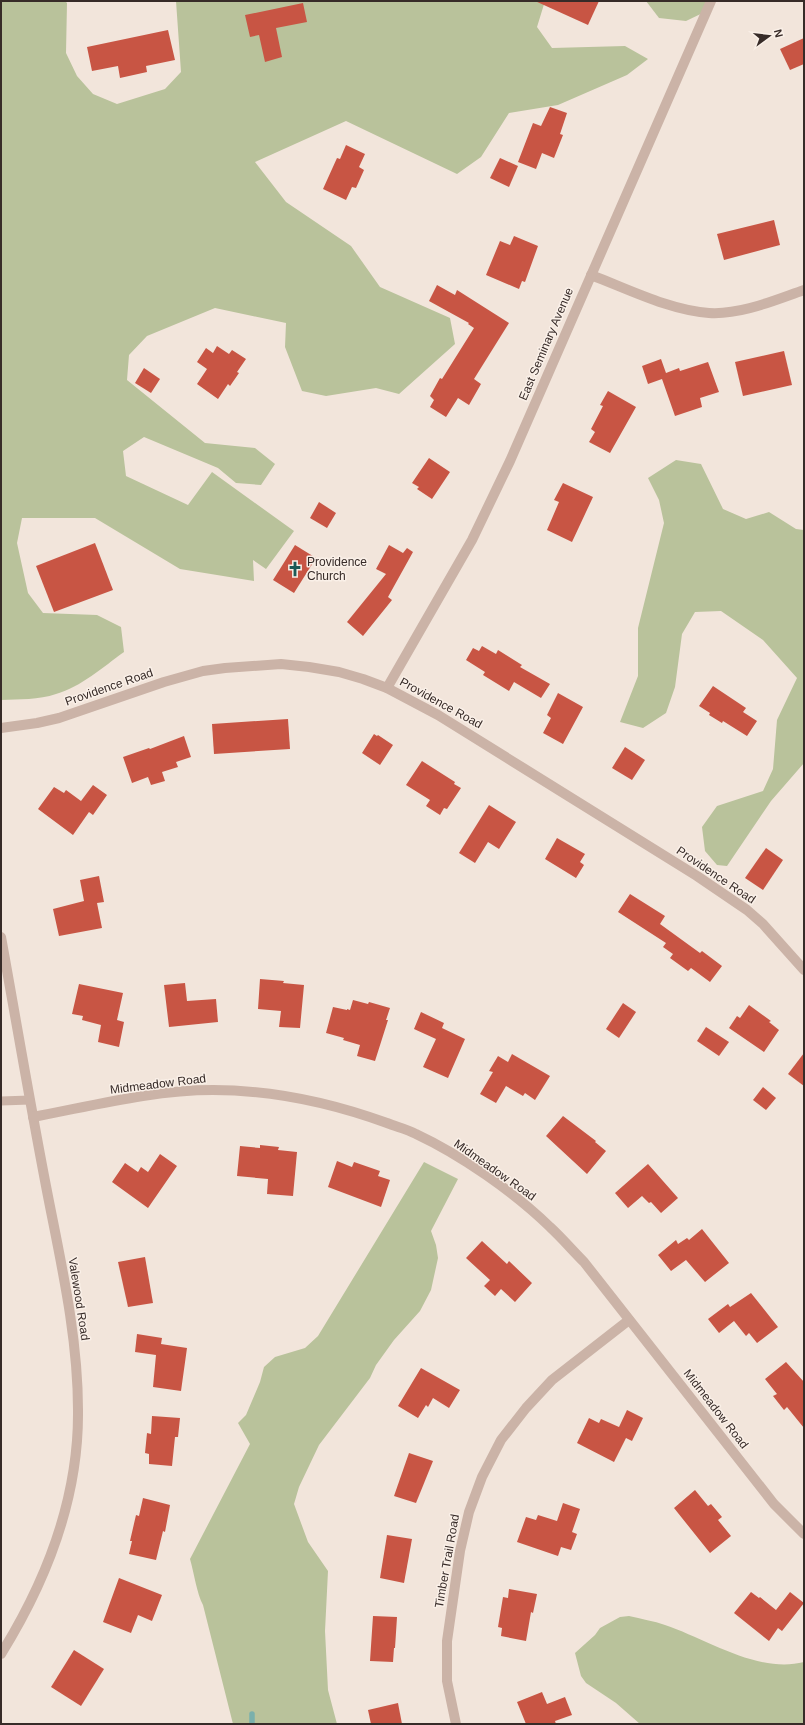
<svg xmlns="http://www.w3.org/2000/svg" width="805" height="1725" font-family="Arial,sans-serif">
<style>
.green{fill:#b9c29b}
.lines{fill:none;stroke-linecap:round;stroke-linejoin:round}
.stream{stroke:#7ab0ac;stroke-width:5.5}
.building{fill:#c85544}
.service{stroke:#cbb3a7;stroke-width:9}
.minor{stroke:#cbb3a7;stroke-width:10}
.tertiary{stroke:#cbb3a7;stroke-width:10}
.labels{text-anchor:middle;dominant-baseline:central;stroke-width:3;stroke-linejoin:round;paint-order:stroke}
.street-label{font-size:12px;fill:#372b28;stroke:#faf0e8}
.poi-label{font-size:12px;fill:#372b28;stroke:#faf0e8;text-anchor:start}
</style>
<rect width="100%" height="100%" fill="#f2e5db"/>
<g class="green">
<path d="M1,1H65L67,3L66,53L77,76L93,94L117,104L165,89L181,72L176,1H545L537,27L552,48L625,46L648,59L627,75L558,105L509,113L481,157L457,174L346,121L255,162L286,202L351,246L380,287L450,318L455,344L399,394L376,388L326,396L302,391L285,347L286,323L215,308L147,336L129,355L127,380L205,443L255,448L275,464L261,485L236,483L218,468L144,437L123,451L126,476L188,505L212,472L294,531L266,569L253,560L254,581L180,569L95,518H22L17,543L28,593L43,613L97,615L121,627L124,652C103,667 81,687 56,694C39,700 19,699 1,700Z"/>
<polygon points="646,1 712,1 709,10 686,21 659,18"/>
<polygon points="676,460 701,464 723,509 746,519 769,512 796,529 804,530 804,763 771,801 727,866 717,865 705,851 702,827 717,806 763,791 773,769 777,720 797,678 763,640 721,611 695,612 682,634 675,687 666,713 643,728 620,722 638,676 638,628 664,523 659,500 648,478"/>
<path d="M424,1162L458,1179L431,1231L436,1245L438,1258L431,1290L420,1311L394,1340L376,1365L370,1378L319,1445L299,1487L294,1504L308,1542L328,1571L325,1631L328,1690L337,1724H233L203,1605C197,1594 194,1573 190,1559L250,1444L238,1423L246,1415L260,1382L264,1367L275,1357L305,1348L318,1336Z"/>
<path d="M629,1616C641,1619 654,1621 665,1625C707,1639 758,1674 804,1662V1724H640L616,1703L586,1683L581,1676L575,1653L595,1635L600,1628L620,1617Z"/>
</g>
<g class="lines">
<polyline class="stream" points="252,1724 252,1714"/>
</g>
<g class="building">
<polygon points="535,1 599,1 588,25"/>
<polygon points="303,3 307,22 276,28 282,57 265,62 259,35 250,37 245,15"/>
<polygon points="168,30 175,60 146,66 147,72 120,78 118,66 92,71 87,47"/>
<polygon points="804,38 804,64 790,70 780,49"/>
<polygon points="550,107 567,113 560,134 563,135 554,158 542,153 536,169 518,162 533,123 541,126"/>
<polygon points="346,145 365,154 359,167 364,170 356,188 352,187 346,200 323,189 337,158 340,159"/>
<polygon points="500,158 518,166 509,187 490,178"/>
<polygon points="774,220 780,245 724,260 717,234"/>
<polygon points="514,236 538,246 525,282 522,281 519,289 486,275 500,241 510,245"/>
<polygon points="437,285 455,295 457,290 509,323 474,379 481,384 469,405 458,398 446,417 430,407 434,400 430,396 440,378 442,379 474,328 468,324 469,323 429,301"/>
<polygon points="217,346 229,354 232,350 246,359 237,372 239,373 230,386 228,384 218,399 197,384 207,369 197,362 206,348 213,353"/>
<polygon points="784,351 792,385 743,396 735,362"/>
<polygon points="661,359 666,373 679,368 680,371 708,362 719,392 700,398 702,407 675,416 662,379 648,384 642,366"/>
<polygon points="144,368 160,379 151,393 135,383"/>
<polygon points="608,391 636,407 610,453 589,442 595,432 591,429 603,406 600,405"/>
<polygon points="429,458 450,472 432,499 417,489 419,487 412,483"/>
<polygon points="563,483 593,497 572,542 547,530 559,502 554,500"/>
<polygon points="319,502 336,513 327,528 310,518"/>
<polygon points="95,543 113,590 54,612 36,566"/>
<polygon points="295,545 316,558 294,593 273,580"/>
<polygon points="389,545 403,553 407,548 413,552 388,597 392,600 363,636 347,622 386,574 376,569"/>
<polygon points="482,646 496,654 498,650 522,665 520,667 550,684 541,698 514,682 509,691 483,675 485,672 466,660 473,648 479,651"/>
<polygon points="713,686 746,708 743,712 757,721 747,736 723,721 722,723 709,715 710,713 699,706"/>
<polygon points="558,693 583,707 563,744 543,733 551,718 547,715"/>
<polygon points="288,719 290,749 214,754 212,724"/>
<polygon points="374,734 377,736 378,735 393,745 380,765 362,753"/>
<polygon points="184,736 191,757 176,762 178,767 162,772 165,781 151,785 148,777 132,783 123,757 149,748 150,749"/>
<polygon points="625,747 645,760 632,780 612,768"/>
<polygon points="422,761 455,782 454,784 461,788 447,809 444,808 440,815 426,806 430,800 406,785"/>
<polygon points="93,785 107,795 93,815 89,812 73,835 38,809 54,787 64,793 66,790 81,801"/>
<polygon points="489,805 516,822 499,849 488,842 475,863 459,853"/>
<polygon points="557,838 585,854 580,862 584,865 576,878 545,859"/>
<polygon points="766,848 783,860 763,890 745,878"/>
<polygon points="99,876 104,902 97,903 102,928 59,936 53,909 84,901 80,880"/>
<polygon points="630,894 665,916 660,924 700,953 702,951 722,966 710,982 691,968 688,971 670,958 673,954 663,947 666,943 618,912"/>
<polygon points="260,979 284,981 283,983 304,985 300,1028 279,1027 281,1011 258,1009"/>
<polygon points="185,983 187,1001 216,999 218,1022 169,1027 164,985"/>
<polygon points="79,984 123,993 117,1020 124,1022 119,1047 98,1042 101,1025 82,1020 83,1016 72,1014"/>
<polygon points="353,1000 368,1004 369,1002 390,1008 386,1020 388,1020 375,1061 357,1056 360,1045 343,1040 344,1038 326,1033 333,1007 347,1010 347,1009 350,1010"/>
<polygon points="623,1003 636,1012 619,1038 606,1029"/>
<polygon points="749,1005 771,1021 769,1022 779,1030 764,1052 729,1028 737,1016 740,1018"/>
<polygon points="421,1012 444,1023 442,1028 465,1039 448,1078 423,1067 436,1039 414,1029"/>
<polygon points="706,1027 729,1042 719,1056 697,1041"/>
<polygon points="804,1053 804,1086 788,1074"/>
<polygon points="512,1054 550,1076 535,1100 525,1093 523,1096 506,1086 496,1103 480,1094 493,1072 489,1071 498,1056 508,1062"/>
<polygon points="763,1087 776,1098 766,1110 753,1100"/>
<polygon points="563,1116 596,1141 595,1142 606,1151 587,1174 546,1136"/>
<polygon points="260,1145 279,1147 278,1150 297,1152 293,1196 267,1194 268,1179 237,1176 240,1146 260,1148"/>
<polygon points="160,1154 177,1166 148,1208 112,1182 125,1163 138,1172 141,1167 148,1172"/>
<polygon points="337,1161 352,1167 354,1162 380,1171 378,1176 390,1180 381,1207 328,1187"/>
<polygon points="648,1164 678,1198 661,1213 651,1202 649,1203 642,1196 628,1208 615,1193"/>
<polygon points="702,1229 729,1263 705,1282 686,1260 671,1271 658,1255 676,1240 678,1244 687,1238 689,1240"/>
<polygon points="482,1241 507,1264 509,1261 532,1283 515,1302 501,1289 495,1296 484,1286 490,1280 466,1258"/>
<polygon points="145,1257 153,1303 128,1307 118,1262"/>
<polygon points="751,1293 778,1327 757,1343 749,1333 746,1336 734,1321 719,1333 708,1319 728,1304 730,1307"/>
<polygon points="137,1334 162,1338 161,1344 187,1348 181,1391 153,1387 156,1355 135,1352"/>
<polygon points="786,1362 804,1382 804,1428 787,1407 784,1410 773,1396 777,1394 765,1379"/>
<polygon points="421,1368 460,1390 449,1408 433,1398 428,1407 426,1405 418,1418 398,1406"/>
<polygon points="627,1410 643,1418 632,1441 626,1438 614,1462 577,1443 589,1418 599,1423 601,1419 619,1427"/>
<polygon points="152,1416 180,1418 178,1437 175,1437 172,1466 149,1464 149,1454 145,1453 147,1433 151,1434"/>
<polygon points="409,1453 433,1461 416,1503 394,1496"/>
<polygon points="695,1490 708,1506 711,1504 722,1517 718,1520 731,1536 710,1553 674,1508"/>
<polygon points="143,1498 170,1505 165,1532 163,1531 156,1560 129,1554 132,1541 130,1541 136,1515 139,1516"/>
<polygon points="563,1503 580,1509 572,1532 577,1534 571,1550 561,1547 558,1556 517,1542 526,1517 536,1520 538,1515 557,1521"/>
<polygon points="387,1535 412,1539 404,1583 380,1578"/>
<polygon points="119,1578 162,1595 152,1621 138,1615 131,1633 103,1622"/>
<polygon points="509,1589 537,1594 533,1613 531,1612 526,1641 501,1636 502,1628 498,1627 503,1597 508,1598"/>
<polygon points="751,1592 759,1598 760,1597 776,1610 790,1592 804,1603 782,1631 778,1628 769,1641 734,1613"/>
<polygon points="373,1616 397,1617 395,1648 394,1648 393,1662 370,1661"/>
<polygon points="74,1650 104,1669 81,1706 51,1687"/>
<polygon points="542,1692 547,1704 565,1697 572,1715 555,1721 556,1724 526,1724 517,1702"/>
<polygon points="398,1703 402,1724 371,1724 368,1710"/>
</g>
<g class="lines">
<polyline class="service" points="1,1101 30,1100"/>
<g class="minor">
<path d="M591,275C628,289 669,310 709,313C741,315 775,300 804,290"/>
<path d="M1,937C16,1020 30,1103 46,1186C60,1259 78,1334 78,1410C79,1499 47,1580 1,1654"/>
<path d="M33,1117C92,1106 152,1090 213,1090C271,1090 332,1103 387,1123C397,1127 407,1129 416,1134C461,1155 514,1192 550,1227C562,1238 572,1250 584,1262L774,1504L804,1534"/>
<polyline points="456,1724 447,1681 447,1641 460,1551 469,1512 482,1477 501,1440 526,1408 552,1380 629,1320"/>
</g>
<g class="tertiary">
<polyline points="387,688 472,540 510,461 711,1"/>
<polyline points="1,728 37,723 59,718 164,682 203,671 225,668 281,664 309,667 339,672 363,679 387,688 438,715 697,876 747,910 763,924 804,970"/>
</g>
</g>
<defs>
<g id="church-bare" transform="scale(1.2)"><path d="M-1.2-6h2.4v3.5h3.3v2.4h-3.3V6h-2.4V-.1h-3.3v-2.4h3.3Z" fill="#1c5a57" stroke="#faf0e8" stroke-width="2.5" paint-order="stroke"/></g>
</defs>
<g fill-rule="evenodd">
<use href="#church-bare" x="295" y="569"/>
</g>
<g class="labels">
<g class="street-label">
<text transform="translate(546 344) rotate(-67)">East Seminary Avenue</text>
<text transform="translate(109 687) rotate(-19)">Providence Road</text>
<text transform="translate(441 703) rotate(29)">Providence Road</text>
<text transform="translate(716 875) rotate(34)">Providence Road</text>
<text transform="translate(158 1084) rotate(-7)">Midmeadow Road</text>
<text transform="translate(495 1170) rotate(35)">Midmeadow Road</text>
<text transform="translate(79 1299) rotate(81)">Valewood Road</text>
<text transform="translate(716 1409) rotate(52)">Midmeadow Road</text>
<text transform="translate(447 1561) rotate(-80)">Timber Trail Road</text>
</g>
<g class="poi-label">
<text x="307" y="562">Providence<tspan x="307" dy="14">Church</tspan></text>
</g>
</g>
<rect width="805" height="1725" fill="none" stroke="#372b28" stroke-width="4"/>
<g transform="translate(769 36) rotate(75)" stroke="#faf0e8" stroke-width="3" paint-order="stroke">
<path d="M0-3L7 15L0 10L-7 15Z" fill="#372b28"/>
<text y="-6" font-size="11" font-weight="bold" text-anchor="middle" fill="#372b28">N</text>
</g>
</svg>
